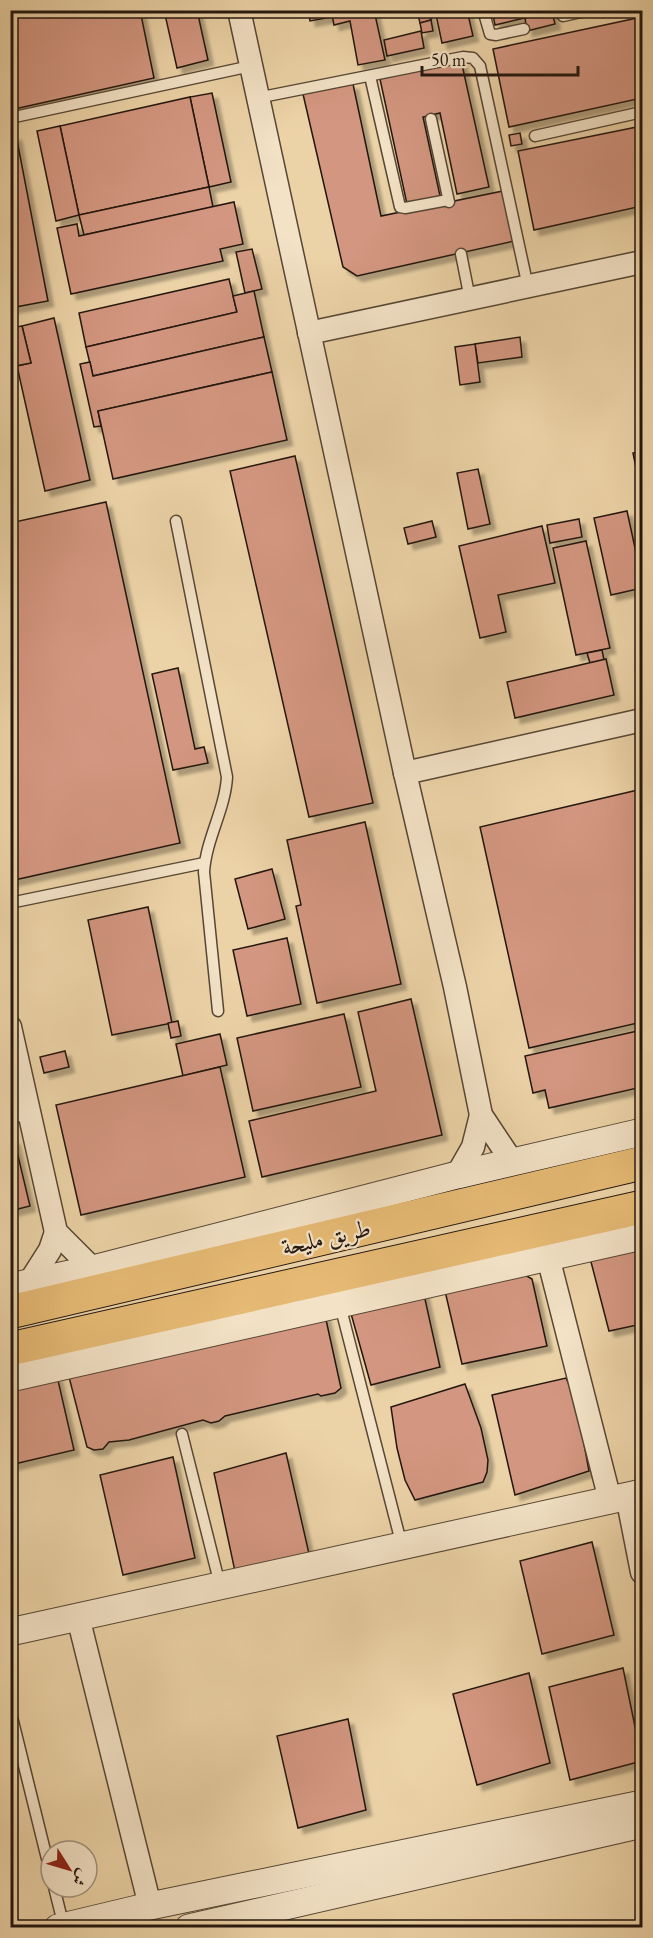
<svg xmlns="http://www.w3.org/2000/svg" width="653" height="1938" font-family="'EB Garamond',Amiri,serif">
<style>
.building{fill:#d39680;stroke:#24170f;stroke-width:1.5;filter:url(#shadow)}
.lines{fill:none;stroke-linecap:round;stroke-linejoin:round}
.service-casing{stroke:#564635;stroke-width:13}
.minor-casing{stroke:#564635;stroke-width:25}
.tertiary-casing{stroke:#564635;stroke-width:29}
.primary-casing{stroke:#24170f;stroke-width:35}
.service{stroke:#f3e2c6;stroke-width:10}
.minor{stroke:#f3e2c6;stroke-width:22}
.tertiary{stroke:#f3e2c6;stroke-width:27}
.primary{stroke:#e6ba74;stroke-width:33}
.labels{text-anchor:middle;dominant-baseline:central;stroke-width:4.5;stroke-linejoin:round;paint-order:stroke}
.street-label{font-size:24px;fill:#24170f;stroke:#f3e2c6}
</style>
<defs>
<filter id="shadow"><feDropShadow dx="5.5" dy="5.5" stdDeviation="1.5" flood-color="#0004"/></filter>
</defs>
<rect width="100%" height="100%" fill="#ecd3a7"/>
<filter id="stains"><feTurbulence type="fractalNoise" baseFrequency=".00333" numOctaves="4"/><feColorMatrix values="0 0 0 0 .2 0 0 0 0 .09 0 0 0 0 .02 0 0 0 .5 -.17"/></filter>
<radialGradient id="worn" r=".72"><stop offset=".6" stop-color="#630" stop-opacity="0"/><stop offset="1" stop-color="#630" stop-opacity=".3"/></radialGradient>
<g class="building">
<polygon points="10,10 140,10 154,78 10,110"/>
<polygon points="164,10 197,10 208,60 177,68"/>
<polygon points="308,10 331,10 332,17 310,21"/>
<polygon points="331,10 374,10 385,60 358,65 350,21 334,25"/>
<polygon points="417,10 428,10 431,20 420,23"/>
<polygon points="435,10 467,10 473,36 442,43"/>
<polygon points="492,10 558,10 495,25"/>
<polygon points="552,12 555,24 527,31 525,18"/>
<polygon points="642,17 642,98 509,127 493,49"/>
<polygon points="431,20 433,31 422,33 420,23"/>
<polygon points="421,31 424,48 387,56 384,40"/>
<polygon points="461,60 489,187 457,194 440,113 423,117 440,196 407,204 380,79"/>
<polygon points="353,84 381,216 503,191 514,241 357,276 343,267 303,94"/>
<polygon points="212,93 231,182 209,187 190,97"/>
<polygon points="190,97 209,187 79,215 60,126"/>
<polygon points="60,126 79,215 56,221 37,131"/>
<polygon points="642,126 642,206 534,230 518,151"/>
<polygon points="520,133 522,144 511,146 509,135"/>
<polygon points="16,135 48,301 10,308 10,136"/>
<polygon points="209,187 213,207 84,235 79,215"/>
<polygon points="234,202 243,244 220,249 223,261 71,294 57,228 77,224 79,236"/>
<polygon points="252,249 262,289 245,293 236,252"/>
<polygon points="229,279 237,312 86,347 79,313"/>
<polygon points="254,291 264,337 93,376 86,347 237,312 233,296"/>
<polygon points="54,318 90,480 45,491 17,366 31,363 22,326"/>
<polygon points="22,326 31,363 10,367 10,328"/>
<polygon points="264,337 272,372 98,411 101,426 94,427 80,364 90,362 93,376"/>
<polygon points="520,337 522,357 478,363 475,344"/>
<polygon points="475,344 480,382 460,385 455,347"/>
<polygon points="272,372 287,440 113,479 98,411"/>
<polygon points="642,451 642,483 639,483 633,453"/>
<polygon points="295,456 373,803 309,817 230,471"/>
<polygon points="478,469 490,524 468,529 457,473"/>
<polygon points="106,502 180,843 10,881 10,523"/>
<polygon points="627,511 642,580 642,588 611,595 594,518"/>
<polygon points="579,519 582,537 550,543 547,525"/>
<polygon points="432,521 436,537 408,544 404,528"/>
<polygon points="542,526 555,583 498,595 506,632 480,638 459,546"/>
<polygon points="586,541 610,648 576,655 553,548"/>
<polygon points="602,650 604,660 590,663 587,653"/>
<polygon points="606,659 614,695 515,718 507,682"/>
<polygon points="178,668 195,749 204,747 208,763 173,770 152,674"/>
<polygon points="642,789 642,1022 529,1048 480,827"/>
<polygon points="365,822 401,984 317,1003 296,906 301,905 287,840"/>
<polygon points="272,869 285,919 248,929 235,879"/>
<polygon points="148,907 172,1023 112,1035 88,920"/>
<polygon points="287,938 301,1004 247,1016 233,950"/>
<polygon points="411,999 442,1135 262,1177 249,1121 376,1091 358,1012"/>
<polygon points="344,1014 361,1087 253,1111 237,1038"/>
<polygon points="178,1021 181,1036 171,1038 168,1023"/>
<polygon points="642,1030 642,1087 549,1108 545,1090 533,1093 525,1056"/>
<polygon points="220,1034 227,1065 183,1076 176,1044"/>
<polygon points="65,1051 69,1067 44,1073 40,1057"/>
<polygon points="220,1067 245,1177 81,1215 56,1105"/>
<polygon points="10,1139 14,1139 30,1206 10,1211"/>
<polygon points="642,1246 642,1324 609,1331 590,1258"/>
<polygon points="518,1271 532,1279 547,1346 462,1364 445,1291"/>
<polygon points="423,1290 440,1367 371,1385 350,1310"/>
<polygon points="325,1315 341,1388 335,1393 321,1396 318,1394 225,1416 219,1421 211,1423 203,1420 129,1440 109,1442 103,1449 94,1450 87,1447 68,1373"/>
<polygon points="57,1376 74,1450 10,1465 10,1387"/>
<polygon points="566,1378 576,1400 589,1471 515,1495 492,1395"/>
<polygon points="465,1384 481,1428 488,1460 487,1472 483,1482 415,1500 405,1480 397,1448 391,1407"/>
<polygon points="286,1453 310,1558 236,1576 214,1473"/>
<polygon points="173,1457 195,1558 123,1575 100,1475"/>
<polygon points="592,1542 614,1635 542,1654 520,1561"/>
<polygon points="623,1668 642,1761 570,1780 549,1687"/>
<polygon points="529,1673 550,1763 477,1785 453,1694"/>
<polygon points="348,1719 366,1810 298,1828 277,1736"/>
</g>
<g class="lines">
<g class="service-casing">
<g id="service">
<polyline points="483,10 490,34 496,35 524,29"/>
<polyline points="563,16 590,10"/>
<polyline points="370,76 400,207 405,208 448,200"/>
<polyline points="257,98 463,57 473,58 480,66 528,287"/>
<polyline points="10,118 251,66"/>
<polyline points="431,119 449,202"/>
<polyline points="535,136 642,112"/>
<polyline points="461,254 470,299"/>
<path d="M176,521L227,777C225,810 206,839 204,872L218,1011"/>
<polyline points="10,903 204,863"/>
<polyline points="10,1118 30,1114"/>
<polyline points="340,1305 402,1546"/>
<polyline points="182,1434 220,1585"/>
<polyline points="10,1709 51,1875"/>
<polyline points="54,1887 64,1927"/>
</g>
</g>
<g class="minor-casing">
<g id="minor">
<polyline points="239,10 405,773 455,987 481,1115 513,1163"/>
<polyline points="309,333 642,262"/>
<polyline points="405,773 642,720"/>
<polyline points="10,1027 56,1232 93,1269"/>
<polyline points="457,1175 473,1147 481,1115"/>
<polyline points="548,1257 610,1500"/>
<polyline points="29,1283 50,1250 56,1232"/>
<polyline points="627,1496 642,1572"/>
<polyline points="78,1617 150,1906"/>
</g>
</g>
<g class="tertiary-casing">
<g id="tertiary">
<polyline points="10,1287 93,1269 457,1175 642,1132"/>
<polyline points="10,1378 642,1236"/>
<polyline points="10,1632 642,1493"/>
<polyline points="58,1928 150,1906 642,1804"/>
<polyline points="189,1928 642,1824"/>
</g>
</g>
<g class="primary-casing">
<g id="primary">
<polyline points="10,1312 642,1163"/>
<polyline points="10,1349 642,1207"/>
</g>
</g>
<use href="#service" class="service"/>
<use href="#minor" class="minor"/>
<use href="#tertiary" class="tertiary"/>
<use href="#primary" class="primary"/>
</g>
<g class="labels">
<g class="street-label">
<text transform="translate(326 1237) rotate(-13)">طريق مليحة</text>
</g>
</g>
<rect width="653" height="1938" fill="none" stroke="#ecd3a7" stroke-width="36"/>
<rect x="12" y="12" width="629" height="1914" fill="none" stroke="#24170f" stroke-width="3"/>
<rect x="18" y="18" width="617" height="1902" fill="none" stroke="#24170f" stroke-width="1.5"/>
<g transform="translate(69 1869) rotate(127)"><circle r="28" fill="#f3e2c6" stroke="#a0917d" stroke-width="1.5"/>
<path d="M0-4.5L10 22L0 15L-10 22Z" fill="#8f2418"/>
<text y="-9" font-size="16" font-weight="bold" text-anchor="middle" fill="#24170f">ش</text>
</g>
<path d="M422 66v9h156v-9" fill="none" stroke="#24170f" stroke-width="3"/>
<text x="431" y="66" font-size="18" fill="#24170f" stroke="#f3e2c6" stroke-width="4.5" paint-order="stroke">50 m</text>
<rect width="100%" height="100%" filter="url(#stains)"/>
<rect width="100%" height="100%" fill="url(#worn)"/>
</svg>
